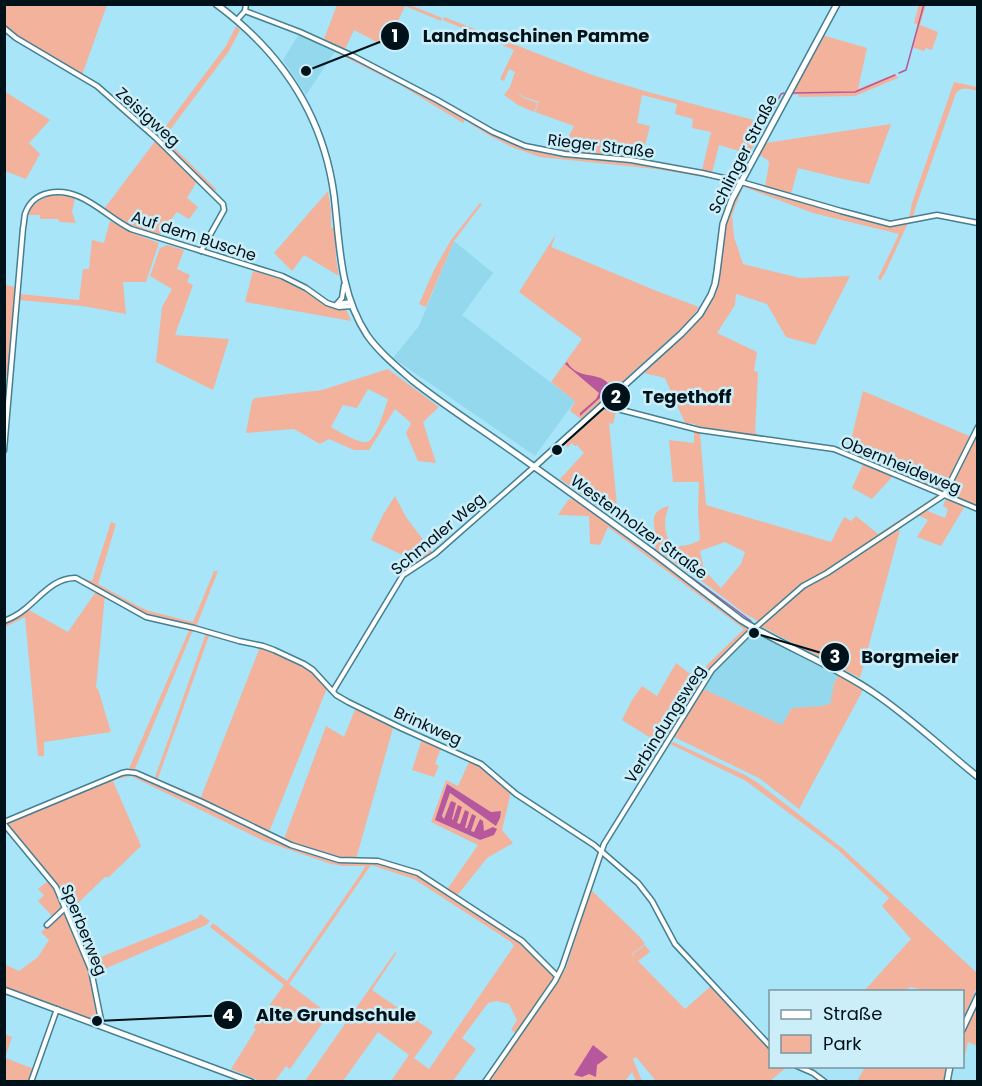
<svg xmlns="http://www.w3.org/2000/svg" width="982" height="1086" font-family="Poppins,sans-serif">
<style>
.built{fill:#93d8ed}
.green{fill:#f2b29c;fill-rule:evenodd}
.water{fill:#b7579c}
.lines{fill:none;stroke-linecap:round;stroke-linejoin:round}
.stream{stroke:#b7579c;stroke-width:1.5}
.street-casing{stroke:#457f90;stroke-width:7}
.secondary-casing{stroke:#457f90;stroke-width:8}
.street{stroke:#fff;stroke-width:4}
.secondary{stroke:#fff;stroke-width:5}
.labels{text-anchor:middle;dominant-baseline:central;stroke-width:5;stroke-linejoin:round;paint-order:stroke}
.street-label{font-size:16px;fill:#001219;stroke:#cbeef9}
.leader{fill:none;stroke:#001219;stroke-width:2}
.callout-dot{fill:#001219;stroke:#cbeef9;stroke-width:2}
.mark-label{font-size:18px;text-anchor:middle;font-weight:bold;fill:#fff}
.callout-label{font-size:18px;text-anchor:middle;font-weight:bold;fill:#001219;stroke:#cbeef9;stroke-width:5;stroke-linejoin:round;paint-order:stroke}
</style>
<rect width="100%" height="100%" fill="#a9e5f8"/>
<g class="built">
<polygon points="299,34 336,50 306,95 283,60"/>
<polygon points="454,241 493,273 462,315 575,401 535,456 393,358 419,326"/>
<polygon points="754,631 785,649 838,675 832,688 834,690 834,702 823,706 792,708 782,725 701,688 712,671"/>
</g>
<g class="green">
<polygon points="919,4 926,5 920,25 938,32 932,50 926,48 924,51 912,47 918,25 914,23"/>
<path d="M4,5H107L82,75C69,67 8,34 5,23C3,18 5,10 4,5Z"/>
<polygon points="337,5 410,5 442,18 441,21 405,6 386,47 354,30 345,49 324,39"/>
<polygon points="444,17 595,76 648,92 765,123 749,154 719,145 712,173 702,170 711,132 692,128 693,119 675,114 677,104 642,95 637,123 650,126 641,160 561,152 574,126 535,112 539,102 524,97 513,89 524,98 538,103 534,112 518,105 504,95 510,87 515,72 509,69 504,81 500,79 514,50 443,20"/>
<polygon points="236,26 240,30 229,51 164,138 216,189 214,193 161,142 159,138 160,134 226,46"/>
<polygon points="822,35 867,48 858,89 895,74 898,78 855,96 799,97 798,94 790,95"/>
<polygon points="336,50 436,101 466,119 463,123 402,86 335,52"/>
<path d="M954,82L977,87V91C969,89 962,86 956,93L916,206L913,217L909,219L912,203Z"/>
<polygon points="4,91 50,120 29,143 40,154 26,179 5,171"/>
<path d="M470,121C487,131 505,141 524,148C556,159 596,157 630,161C662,165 694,173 725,179L727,181L656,169L540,157L514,148L490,136L469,123Z"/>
<polygon points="891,124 869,184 843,179 798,168 791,194 765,187 769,164 768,160 759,155 765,143"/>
<path d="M156,140L197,181L187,198L198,207L189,219L177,212L158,236C138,229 122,221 104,209Z"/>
<polygon points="745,184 890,225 908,223 885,273 880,281 878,278 899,234 813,213 744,187"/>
<polygon points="740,187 742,189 732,215 734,237 743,264 800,278 850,276 815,345 786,337 767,304 736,294 735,305 717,333 757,352 754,371 758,372 755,433 757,433 757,437 699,428 696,427 695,424 685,423 665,378 644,373 694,325 714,297 717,285 724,224"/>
<polygon points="328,191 331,211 331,227 335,230 336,258 339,276 304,255 292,271 274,253"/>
<path d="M53,195L69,196L75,198L72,212L76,223L60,222L58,219H40V215H28C32,204 41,198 53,195Z"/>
<polygon points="480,203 482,204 454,241 426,307 419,304 434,270 451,240"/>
<polygon points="110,221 130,232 159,243 146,282 123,282 126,314 83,306 20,300 20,294 79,300 83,269 89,269 92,240 104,243"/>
<polygon points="556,234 551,247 659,292 699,307 690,320 676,333 581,419 570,411 575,401 551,382 582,339 519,292"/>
<polygon points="167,245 184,250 177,269 190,275 187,282 193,285 175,335 229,339 213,390 156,362 162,307 172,289 150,276 160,248"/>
<path d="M253,271C270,276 288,280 303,289C318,297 328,308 346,309L351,321L245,302Z"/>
<polygon points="5,285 15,287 15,290 16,290 9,376 5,376"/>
<path d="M388,369L439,407L423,422L436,463L418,461L406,433L411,423L395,409L369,450H354L329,439L320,444L294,429L246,433L252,401L255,398L322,390ZM368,389L388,399C385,408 376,440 367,442C359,444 338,431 331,427L343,405L357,408Z"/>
<polygon points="863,391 974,438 977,432 977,506 848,452"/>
<polygon points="602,409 616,411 613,424 609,423 617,506 617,520 560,479 584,453 577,445 575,446 572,443 568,447 563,443"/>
<path d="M694,430L700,433L706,505L831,542L844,517L851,521L856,516L878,534L938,495L939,496L868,545L826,571L800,584L769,613L758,621L744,613L690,572L688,573L655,549C660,530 642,513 669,506C663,522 664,530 671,546C682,547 692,545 700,540L698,512L699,482H673L669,440L694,443ZM725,542L745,552L741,564L721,588L704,570L700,551Z"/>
<polygon points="864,462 893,476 872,499 852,488"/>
<polygon points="395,496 406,517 433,553 419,563 371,540 383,515"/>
<polygon points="573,498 748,628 747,633 710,669 705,678 700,677 707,665 744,629 608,527 600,545 590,544 589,516 558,515 569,499 571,500"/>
<polygon points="946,498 965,506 941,546 917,537 928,520 916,514 923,509 945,518 948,509 943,506"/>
<polygon points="111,522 116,524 98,584 134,604 149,611 193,622 214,571 218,571 196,627 143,614 83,581 82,578 92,581"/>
<polygon points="897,529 900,530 860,678 760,626 803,587 862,552"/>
<polygon points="97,590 105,595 96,688 98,689 111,732 44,742 44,756 38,756 25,617 5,627 4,622 27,609 68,632"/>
<polygon points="190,628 193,630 134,771 128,771"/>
<polygon points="206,633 228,639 229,641 209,636 157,781 154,780"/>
<polygon points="260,647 303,666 312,671 327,688 269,832 203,801 164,785 165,782 201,797"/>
<polygon points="676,663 702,683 662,745 622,720 632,700 642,686 657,696"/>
<polygon points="838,675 863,690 799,809 759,778 674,737 673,735 701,688 782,725 792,708 823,706 833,702 830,699 834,690 832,689"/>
<polygon points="356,707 393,728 356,859 334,857 334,855 306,847 284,839 326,726 344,737"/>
<polygon points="422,739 441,747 435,764 439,766 434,777 412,770"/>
<polygon points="673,742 745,775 758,783 842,848 977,973 977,987 963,1020 962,992 925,991 911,987 903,991 864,991 911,939 882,906 889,898 837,849 746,781 670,744"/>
<path d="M470,760L486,769L511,792L502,830L513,843L487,858L456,897L446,891L478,845L431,822L446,780L458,786ZM447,784L491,812L501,811L495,825L450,793L442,817L444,820L451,802V819L474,833L480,819L484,832L479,840L436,820Z"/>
<polygon points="127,772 135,774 295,847 345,862 377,862 417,874 520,942 555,976 555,979 516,1033 511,1030 517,1020 509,1004 497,1001 488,1003 462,1038 476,1049 453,1081 391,1081 409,1055 378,1032 343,1081 305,1081 396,951 396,954 372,990 433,1032 414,1058 429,1069 514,946 511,942 414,879 371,865 289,984 326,1012 326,1018 290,1069 286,1066 275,1081 260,1081 231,1069 256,1029 253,1028 284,985 210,927 213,923 287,981 362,872 365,866 343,866 331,864 264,841 131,776 117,779 116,776"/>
<polygon points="114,777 115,779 113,781 141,846 109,877 105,877 74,907 7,822"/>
<polygon points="49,880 54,887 63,907 53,917 38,901 44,895 38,889"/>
<polygon points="591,890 639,936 645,944 632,954 636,958 633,954 645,945 650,952 638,961 685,1009 711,986 770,1048 770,1066 787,1067 770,1081 656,1081 636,1057 633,1059 642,1081 636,1081 632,1072 625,1081 488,1082 491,1078 490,1077 557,980 563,970 565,971"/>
<polygon points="64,911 66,911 89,971 97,1020 96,1022 5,988 4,964 19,971 38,957 49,940 41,932"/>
<polygon points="200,914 210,921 206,925 93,974 88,962 198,918"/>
<polygon points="977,1002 977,1046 968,1042 963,1064 963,1037"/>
<polygon points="4,1034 12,1037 5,1058 34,1069 29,1081 5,1081"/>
<polygon points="865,1067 865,1066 946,1067 943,1081 857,1081"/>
</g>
<g class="water">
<path d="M567,362C579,382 600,369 611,387L610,389L580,416V413L596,399L599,393L565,364Z"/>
<polygon points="447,784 491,812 501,811 500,818 496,826 450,793 442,816 444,819 451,801 456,803 452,819 453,820 458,805 462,807 457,823 460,824 465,810 469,812 465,828 467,828 472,814 476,816 471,831 474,832 480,819 483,821 484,831 493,827 497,829 494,835 480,840 435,820"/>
<polygon points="593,1045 608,1057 597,1065 596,1077 589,1074 582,1077 574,1075"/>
</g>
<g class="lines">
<g class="stream">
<polyline points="899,73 906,70 924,4"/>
<polyline points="792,93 855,92 895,75"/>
<polyline points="758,124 763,124 766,122 781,94 784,93"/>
<polyline points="691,577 751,621"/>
</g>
<g class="street-casing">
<g id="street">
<polyline points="245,11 300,32 355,57 437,100 493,132 525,146 565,154 631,160 702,173 741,182 841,211 890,224 937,215 978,223"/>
<polyline points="245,11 246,4"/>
<polyline points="237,20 245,11"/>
<polyline points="4,28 16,38 97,86 156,138 223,204 224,210 201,251"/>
<polyline points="337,304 342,298 344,285"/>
<polyline points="337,304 351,302"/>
<polyline points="602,405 699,430 834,449 978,509"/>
<path d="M4,450L23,228C24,224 24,219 25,214C33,190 60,188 80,197C98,205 113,220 131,229L282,276L306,288L327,303L339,307L352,306"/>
<path d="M4,621C12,618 19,614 25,609C41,596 55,577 76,578L146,617L194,628L239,641L263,646L274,650L304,664L313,670L336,695L348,702L401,728L481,764L516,794L594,845L638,883L652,901L675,944L770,1046"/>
<polyline points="333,691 403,575 435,554 534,467"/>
<polyline points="4,822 122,773 127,772 136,773 202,802 291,845 339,860 378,861 418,873 522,941 557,976"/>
<polyline points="4,824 56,887 91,970 101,1020 99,1025"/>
<polyline points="47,925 65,908"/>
<polyline points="797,1066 813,1073 825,1082"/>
<polyline points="31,1082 57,1009"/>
<polyline points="485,1082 555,981 562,967 604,844 712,670 748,634 803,586 827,573 944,495 978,427"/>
</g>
</g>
<g class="secondary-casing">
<g id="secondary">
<path d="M216,4C281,52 323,114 334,195C340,244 339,292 367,335C379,352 396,366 412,380C446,407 483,430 519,456C563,487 607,519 651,551C681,574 711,597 741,620C784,647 832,664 874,693C911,718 943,749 978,777"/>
<polyline points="534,467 681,334 700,314 711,295 715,284 717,272 723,224 732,199 837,4"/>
<polyline points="4,990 251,1082"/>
<polyline points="962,1030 978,996"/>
<polyline points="947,1082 950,1066"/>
</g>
</g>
<use href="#street" class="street"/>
<use href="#secondary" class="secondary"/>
</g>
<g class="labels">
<g class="street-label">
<text transform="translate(148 117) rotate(42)">Zeisigweg</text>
<text transform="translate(601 146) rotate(7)">Rieger Straße</text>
<text transform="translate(743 154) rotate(-63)">Schlinger Straße</text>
<text transform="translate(194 236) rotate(18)">Auf dem Busche</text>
<text transform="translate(901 465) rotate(22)">Obernheideweg</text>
<text transform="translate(639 527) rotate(36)">Westenholzer Straße</text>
<text transform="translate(438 534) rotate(-40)">Schmaler Weg</text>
<text transform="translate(665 724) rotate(-58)">Verbindungsweg</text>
<text transform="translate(428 726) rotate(24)">Brinkweg</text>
<text transform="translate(84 930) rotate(68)">Sperberweg</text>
</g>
</g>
<path class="leader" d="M306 71L395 36M557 450L616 397M754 633L835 657M97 1021L228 1015"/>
<g class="callout-dot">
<circle cx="306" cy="71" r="6"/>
<circle cx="557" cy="450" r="6"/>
<circle cx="754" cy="633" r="6"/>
<circle cx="97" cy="1021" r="6"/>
<circle cx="395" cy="36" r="15"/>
<circle cx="616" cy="397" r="15"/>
<circle cx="835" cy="657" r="15"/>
<circle cx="228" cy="1015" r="15"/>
</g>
<g class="mark-label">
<text x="395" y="42">1</text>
<text x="616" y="403">2</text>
<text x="835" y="663">3</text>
<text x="228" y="1021">4</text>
</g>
<g class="callout-label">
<text x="536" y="42">Landmaschinen Pamme</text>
<text x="687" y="403">Tegethoff</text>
<text x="910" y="663">Borgmeier</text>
<text x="336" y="1021">Alte Grundschule</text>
</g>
<rect width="982" height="1086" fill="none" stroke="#001219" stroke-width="12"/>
<rect x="769" y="990" width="195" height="78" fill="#cbeef9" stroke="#7a969f" stroke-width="1.5"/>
<rect x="781" y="1010" width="30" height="9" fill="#ffffff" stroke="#7a969f" stroke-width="1.5"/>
<text x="823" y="1020" font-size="18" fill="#001219">Straße</text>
<rect x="781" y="1035" width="30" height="18" fill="#f2b29c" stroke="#7a969f" stroke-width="1.5"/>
<text x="823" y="1050" font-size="18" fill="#001219">Park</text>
</svg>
